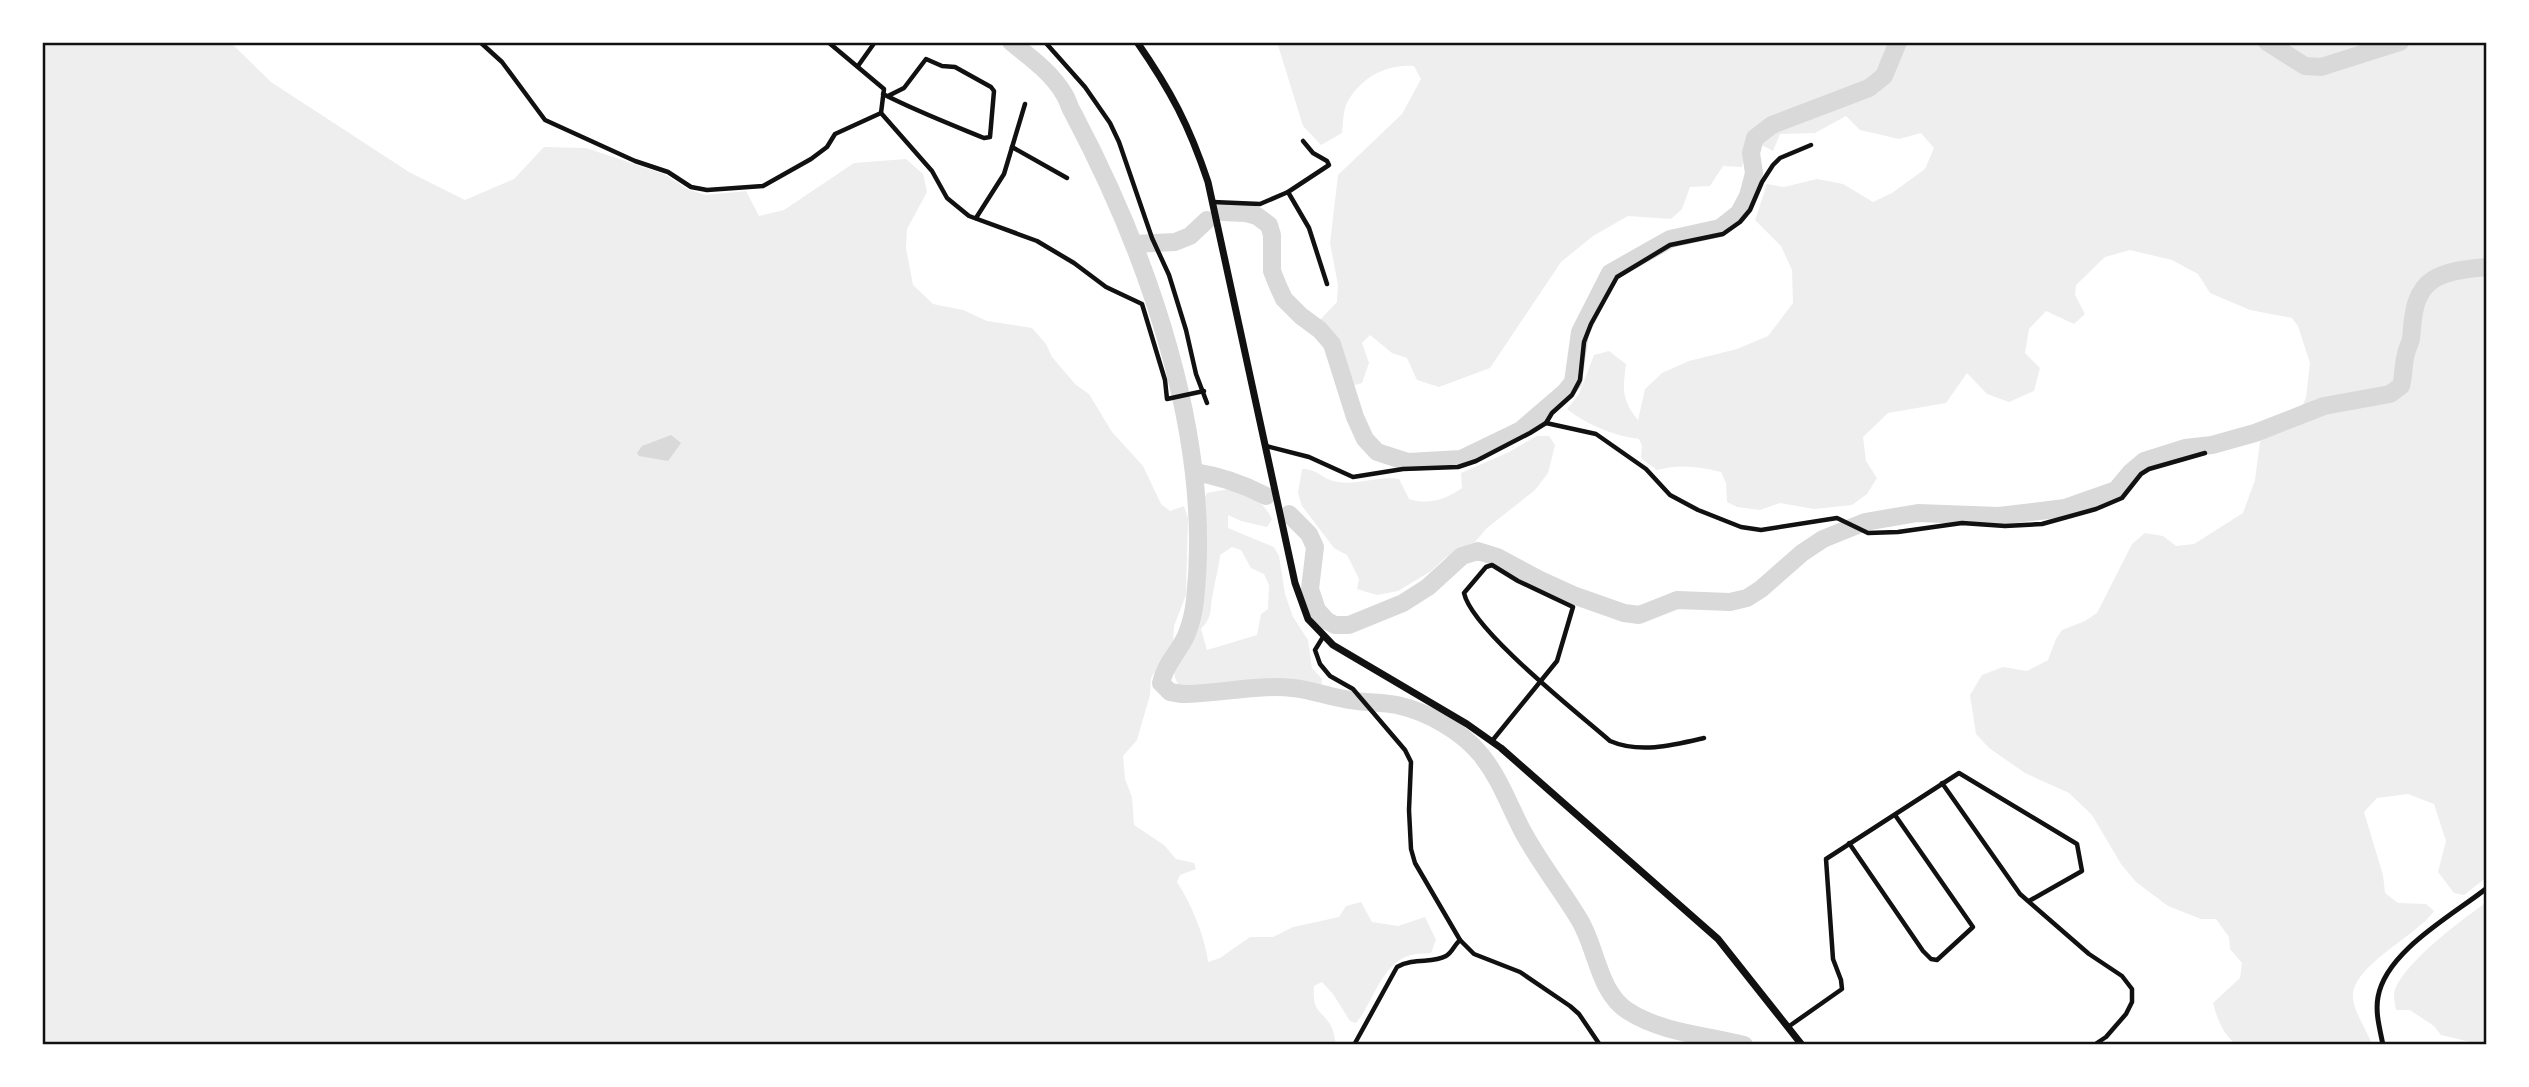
<svg xmlns="http://www.w3.org/2000/svg" width="2529" height="1087" font-family="'Noto Serif',serif">
<style>
.green{fill:#eee;fill-rule:evenodd}
.water{fill:#d9d9d9}
.lines{fill:none;stroke-linecap:round;stroke-linejoin:round}
.river{stroke:#d9d9d9;stroke-width:18}
.minor{stroke:#111;stroke-width:4.5}
.tertiary{stroke:#111;stroke-width:5}
.trunk{stroke:#111;stroke-width:7}
.neatline{fill:none;stroke:#111;stroke-width:2.5}
</style>
<rect width="100%" height="100%" fill="#fff"/>
<g class="green">
<path d="M42,42H230L271,82L409,172L465,200L514,179L544,147L586,148L664,174L689,190L706,195L746,191L759,216L784,210L854,163L906,159L923,174L927,192L907,229L906,248L913,285L933,304L963,310L987,321L1032,328L1046,344L1052,357L1076,385L1089,394L1112,432L1143,466L1161,504L1170,511L1184,506L1188,518L1186,595L1174,626L1173,641L1151,678L1150,695L1137,740L1123,756L1125,779L1132,797L1134,825L1164,845L1176,859L1194,863L1196,869L1180,875L1177,882C1190,901 1206,939 1208,962L1220,958L1250,937H1273L1293,927L1339,917L1346,906L1361,902L1372,922L1398,926L1425,917L1436,940L1431,953C1424,954 1415,953 1408,956C1381,965 1373,1003 1356,1023L1350,1021L1333,994L1322,982L1314,986C1312,1015 1322,1008 1332,1028C1334,1033 1335,1040 1336,1045H42Z"/>
<path d="M1277,42H2487V877L2464,895L2454,893L2438,872L2446,841L2434,804L2408,794L2377,798L2364,812L2383,875L2385,893L2398,903L2426,904L2434,911C2416,937 2350,966 2353,999C2355,1014 2367,1030 2372,1045H2237C2223,1035 2217,1018 2213,1003L2240,978L2242,963L2230,949L2229,937L2216,919H2201L2168,906L2136,882L2121,864L2092,815L2069,793L2025,773L1989,748L1976,734L1970,695L1982,675L2003,667L2027,671L2048,660L2056,639L2062,630L2085,621L2097,613L2132,544L2145,533L2163,536L2176,546L2194,544L2243,513L2255,480L2260,442L2269,432L2295,420L2306,398L2310,363L2298,326L2292,318L2250,310L2210,293L2198,274L2172,260L2130,250L2105,257L2076,285L2075,295L2085,314L2074,324L2046,311L2029,329L2025,353L2040,368L2034,391L2009,402L1987,394L1967,373L1946,403L1888,413L1863,437L1866,461L1877,478L1867,494L1852,505L1814,509L1780,503L1760,510L1737,507L1727,502L1726,483L1721,472C1698,466 1679,464 1657,470L1641,458L1642,446L1639,439C1615,436 1585,424 1567,409L1579,394L1594,355L1609,351L1626,364C1623,389 1621,399 1638,420L1645,389L1662,373L1689,361L1737,349L1768,336L1793,303L1792,270L1781,246L1755,220L1767,184L1784,187L1817,179L1843,184L1873,202L1892,193L1925,169L1934,148L1921,133L1899,139L1860,130L1846,116L1815,133L1780,134L1773,151L1758,143L1747,144L1742,167L1723,166L1710,186L1690,187L1682,209L1671,219L1628,216L1593,236L1561,262L1490,368L1439,387L1417,380L1407,358L1392,353L1370,335L1362,343L1369,363L1362,383L1351,386L1336,339L1319,321L1337,302L1338,285L1330,243L1338,175L1402,114L1421,79L1414,66C1386,64 1359,78 1346,105C1343,113 1343,124 1342,133L1321,145L1303,126Z"/>
<path d="M1537,436H1549L1555,445L1548,473L1535,490L1487,528L1474,543L1445,558L1431,571L1398,591L1377,595L1357,589L1359,579L1347,555L1334,548L1302,506L1298,493L1302,469C1317,469 1320,477 1333,481C1355,487 1377,475 1399,479L1409,499C1429,505 1445,500 1462,488L1461,473L1507,453Z"/>
<path d="M1229,489C1249,493 1263,501 1272,519L1267,527L1241,521L1228,515V528L1274,547L1279,556L1285,594L1293,617L1308,640L1312,668L1322,679L1321,688L1296,684L1232,682L1201,689L1180,688L1175,678L1173,666C1198,634 1205,592 1204,552C1203,540 1198,526 1199,514C1200,507 1204,499 1207,493ZM1232,547L1241,550L1251,568L1264,574L1269,585L1268,609L1261,614L1257,635L1207,650L1201,629C1214,615 1209,610 1213,593C1215,580 1219,568 1220,555Z"/>
<path d="M2487,902V1042H2470L2441,1035L2434,1026L2410,1010H2396C2395,1005 2394,999 2394,994C2399,966 2464,918 2487,902Z"/>
</g>
<polygon class="water" points="671,435 681,443 668,461 639,456 637,453 642,446"/>
<g class="lines">
<g class="river">
<path d="M1011,42C1030,57 1052,73 1064,94C1068,100 1069,107 1073,113C1148,255 1213,437 1195,600C1194,611 1190,626 1186,636C1178,653 1165,664 1161,683L1170,692L1182,694C1217,694 1259,684 1293,688C1312,690 1331,697 1350,700C1365,703 1382,702 1397,705C1428,712 1462,731 1482,756C1500,779 1509,805 1522,830C1539,862 1561,889 1579,919C1597,948 1598,992 1628,1011C1662,1033 1706,1035 1744,1045"/>
<polyline points="2267,42 2305,66 2321,67 2400,42"/>
<polyline points="1222,212 1246,213 1257,216 1269,225 1272,235 1272,271 1278,286 1284,299 1301,316 1320,330 1332,344 1355,417 1365,439 1377,452 1408,462 1461,459 1521,430 1565,392 1573,382 1580,332 1610,273 1670,239 1720,228 1739,213 1748,196 1754,173 1751,153 1755,138 1772,125 1869,88 1884,76 1898,42"/>
<polyline points="1134,244 1175,242 1190,236 1207,220"/>
<path d="M1194,472C1220,476 1243,484 1266,496"/>
<path d="M1289,514L1309,534L1315,547L1310,589L1317,610L1327,621L1335,625H1349L1403,603L1428,587L1462,556L1478,551L1497,557L1540,580L1573,595L1624,613L1639,615L1677,600L1730,602L1747,598L1761,589L1802,553L1823,539L1865,522L1918,513L1999,516L2065,508L2116,490L2131,472L2144,461L2185,448L2212,445L2255,433L2324,406L2390,394L2401,386C2404,374 2403,365 2406,354C2407,348 2410,344 2411,339C2413,318 2413,292 2434,279C2449,270 2470,269 2487,267"/>
</g>
<g class="minor">
<polyline points="480,42 502,62 545,120 635,161 668,172 691,187 707,190 763,186 811,159 827,147 835,134 881,113"/>
<polyline points="828,42 884,89 881,113 932,171 947,198 969,216 1037,241 1074,263 1106,287 1142,304 1165,380 1167,399 1204,391"/>
<polyline points="1045,42 1085,87 1110,123 1119,142 1152,238 1169,275 1186,330 1196,374 1207,403"/>
<polyline points="858,66 875,42"/>
<path d="M883,94C916,111 950,124 984,138L990,137L994,91L991,87L955,67L942,66L926,59L904,88L888,96"/>
<polyline points="1012,147 1067,178"/>
<polyline points="1288,192 1329,165 1327,161 1313,153 1303,141"/>
<polyline points="1213,202 1260,204 1288,192 1309,228 1327,284"/>
<polyline points="976,218 1004,174 1025,104"/>
<polyline points="1546,423 1596,434 1646,469 1670,495 1698,510 1741,527 1761,530 1837,518 1868,533 1898,532 1962,523 2005,526 2042,524 2096,509 2122,498 2141,474 2149,469 2205,453"/>
<polyline points="1266,446 1309,457 1353,477 1403,469 1458,467 1476,461 1530,433 1546,423 1552,413 1572,395 1580,380 1584,342 1591,324 1617,277 1670,245 1723,234 1740,222 1750,210 1762,182 1773,165 1780,158 1811,145"/>
<polyline points="1323,637 1315,650 1320,664 1330,676 1353,689 1405,750 1411,762 1409,810 1411,849 1415,863 1460,940 1474,954 1520,972 1570,1006 1579,1014 1600,1045"/>
<path d="M1492,741L1557,661L1573,607L1518,581L1492,565L1486,567L1464,593C1472,630 1578,713 1610,741C1640,754 1674,745 1704,738"/>
<polyline points="1942,783 2020,894 2089,954 2122,976 2132,989 2132,1002 2126,1014 2106,1037 2094,1045"/>
<polyline points="1849,843 1923,951 1931,959 1937,960 1973,927 1895,815"/>
<polyline points="1788,1027 1842,989 1841,980 1833,959 1826,859 1959,773 2077,844 2082,871 2029,901"/>
<path d="M1354,1045L1397,967C1415,957 1432,964 1446,956C1452,953 1455,944 1460,940"/>
</g>
<path class="tertiary" d="M2383,1045C2380,1029 2375,1013 2378,997C2386,951 2453,915 2487,888"/>
<path class="trunk" d="M1137,42C1171,91 1189,125 1208,182L1295,583L1308,619L1333,645L1467,724L1501,748L1718,939L1802,1045"/>
</g>
<rect width="2529" height="1087" fill="none" stroke="#ffffff" stroke-width="88"/>
<rect x="44" y="44" width="2441" height="999" class="neatline"/>
</svg>
